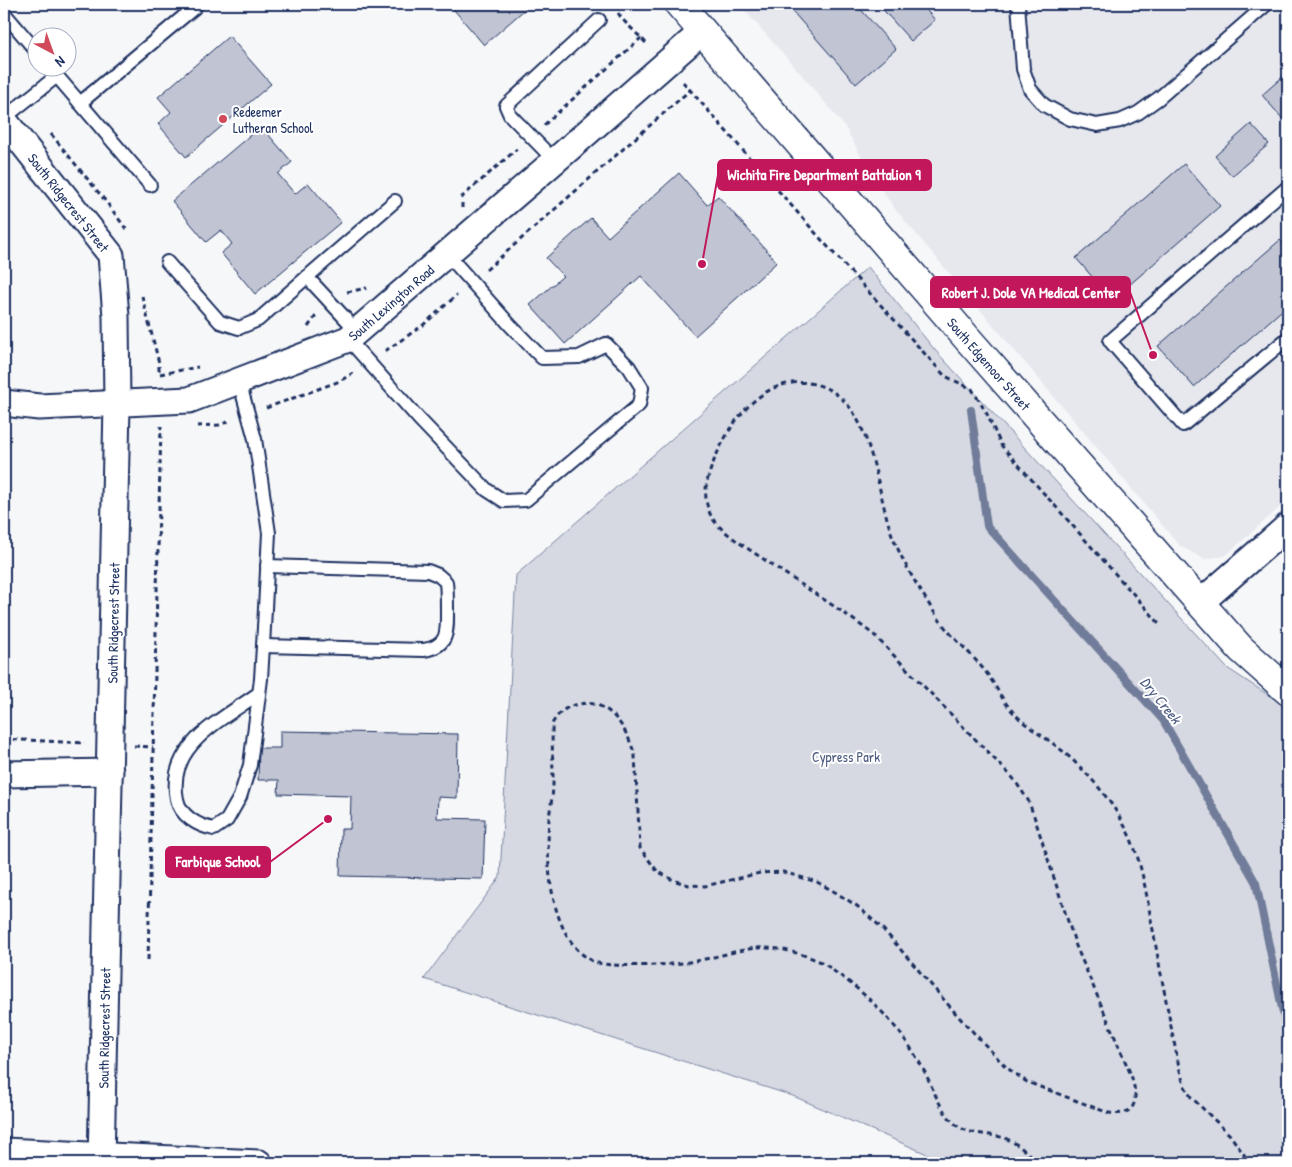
<svg xmlns="http://www.w3.org/2000/svg" width="1292" height="1167" font-family="'Patrick Hand',sans-serif">
<style>
.built{fill:#e6e8ee}
.green{fill:#d6d9e2;stroke:#7884a0}
.lines{fill:none;stroke-linecap:round;stroke-linejoin:round}
.stream{stroke:#707c99;stroke-width:8}
.building{fill:#c0c4d3;stroke:#1b2f5e}
.service-casing{stroke:#1b2f5e;stroke-width:16}
.minor-casing{stroke:#1b2f5e;stroke-width:29}
.tertiary-casing{stroke:#1b2f5e;stroke-width:31}
.path{stroke:#1b2f5e;stroke-width:3;stroke-dasharray:5 4;stroke-linecap:butt}
.service{stroke:#fff;stroke-width:12}
.minor{stroke:#fff;stroke-width:25}
.tertiary{stroke:#fff;stroke-width:28}
.poi-dot{fill:#d1495b;stroke:#fff;stroke-width:2}
.labels{text-anchor:middle;dominant-baseline:central;stroke-width:4;stroke-linejoin:round;paint-order:stroke}
.poi-label{font-size:14px;fill:#1b2f5e;stroke:#fff;text-anchor:start}
.street-label{font-size:14px;fill:#1b2f5e;stroke:#fff}
.park-label{font-size:14px;fill:#4a5a7f;stroke:#fff}
.water-label{font-size:15px;font-style:italic;fill:#4d5c81;stroke:#fff}
.leader{fill:none;stroke:#c2185b;stroke-width:2}
.callout-dot{fill:#c2185b;stroke:#fff;stroke-width:2}
.callout{fill:#c2185b;stroke:#c2185b;stroke-width:2}
.callout-label{font-size:15px;text-anchor:middle;font-weight:bold;fill:#fff}
</style>
<rect width="100%" height="100%" fill="#f6f7f9"/>
<filter id="ink" filterUnits="userSpaceOnUse"><feTurbulence type="fractalNoise" baseFrequency=".02" numOctaves="2"/><feDisplacementMap in="SourceGraphic" scale="10" xChannelSelector="R" yChannelSelector="G"/><feConvolveMatrix kernelMatrix="1 2 1 2 8 2 1 2 1" color-interpolation-filters="sRGB"/></filter>
<g filter="url(#ink)">
<polygon class="built" points="739,4 1288,4 1288,500 1225,556 1204,559 1180,546 895,209 870,173 845,127 801,74"/>
<polygon class="green" points="868,267 934,349 1227,668 1288,708 1288,1163 948,1163 793,1096 424,979 500,877 516,575"/>
<g class="lines">
<polyline class="stream" points="971,410 987,526 1163,720 1256,883 1288,1037"/>
</g>
<g class="building">
<polygon points="449,4 531,4 484,45"/>
<polygon points="786,4 856,4 896,49 856,84"/>
<polygon points="878,4 921,4 935,20 911,41"/>
<polygon points="229,36 271,84 186,157 158,124 171,112 158,97"/>
<polygon points="1288,72 1288,125 1262,95"/>
<polygon points="1251,124 1269,144 1232,176 1215,156"/>
<polygon points="261,126 292,162 278,174 295,194 308,183 341,222 255,294 221,253 232,244 221,230 206,242 172,201"/>
<polygon points="1184,164 1220,206 1112,300 1076,258"/>
<polygon points="679,173 707,205 718,196 777,262 695,336 641,276 565,344 530,305 563,276 546,258 591,218 608,237"/>
<polygon points="1280,240 1288,249 1288,305 1194,387 1158,346"/>
<polygon points="280,731 458,734 457,798 438,797 437,818 485,819 483,879 340,876 341,829 350,829 351,796 278,794 279,780 258,780 259,748 280,748"/>
</g>
<g class="lines">
<g class="service-casing">
<g id="service">
<polyline points="1018,4 1023,69 1030,89 1044,105 1070,119 1097,125 1120,121 1138,113 1159,98 1267,4"/>
<polyline points="4,13 38,53"/>
<polyline points="50,68 150,185"/>
<polyline points="80,103 195,7"/>
<polyline points="4,118 57,76"/>
<polyline points="555,161 510,115 506,106 599,20"/>
<polyline points="1288,187 1110,341 1183,425 1288,338"/>
<polyline points="167,262 220,322 239,328 258,320 307,277"/>
<polyline points="357,331 307,277 395,201"/>
<polyline points="348,339 419,419 487,490 504,501 526,500 639,405 642,388 629,367 606,344 579,357 542,358 510,325 447,254"/>
<path d="M239,381L255,439L269,533L263,646L261,679L250,765L240,797L227,820L214,829C198,826 180,816 177,799C166,745 222,720 259,693"/>
<path d="M263,646L424,650C449,646 447,631 447,610C447,601 447,591 446,582L438,575L428,571L267,566"/>
</g>
</g>
<g class="minor-casing">
<g id="minor">
<path id="s1" d="M4,120L111,255L116,316L117,404L101,1163"/>
<path id="s2" d="M4,403L39,407L189,400L348,339L565,152L703,31"/>
<polyline points="1200,603 1288,526"/>
<polyline points="4,774 110,772"/>
<polyline points="4,1151 259,1163"/>
</g>
</g>
<g class="tertiary-casing">
<g id="tertiary">
<path id="s3" d="M679,4L966,337L1200,603L1241,649L1288,691"/>
</g>
</g>
<g class="path">
<polyline points="618,13 623,20 648,45"/>
<polyline points="683,82 819,237 945,376 972,389 987,414 1001,445 1159,623"/>
<polyline points="544,125 641,38"/>
<polyline points="51,134 107,203 126,229"/>
<polyline points="462,208 462,197 517,149"/>
<polyline points="486,270 690,90"/>
<polyline points="347,292 367,288"/>
<polyline points="142,296 159,363 159,375"/>
<polyline points="308,327 316,316"/>
<polyline points="385,351 422,326 457,295"/>
<polyline points="160,374 198,367"/>
<polyline points="266,408 340,381 353,373"/>
<polyline points="197,426 219,425 230,421"/>
<polyline points="4,739 85,743"/>
<polyline points="134,746 153,747"/>
<polyline points="148,960 161,426"/>
<path d="M1038,1163C1029,1154 1018,1144 1007,1139C989,1132 969,1137 954,1123C938,1108 932,1084 921,1065C901,1029 872,998 838,974C832,970 826,964 819,961C798,952 772,945 749,949C731,952 713,958 695,961C676,965 607,969 592,961C549,937 546,863 549,819C550,808 553,796 553,784C553,764 552,744 552,724C558,713 566,706 579,704C610,698 628,731 635,756L640,848L657,871L673,880L689,885L705,886L760,873L783,872L817,882L835,892L857,906L882,928L958,1016L1007,1068L1027,1082L1109,1113C1139,1117 1138,1097 1131,1075L1076,946L1034,816L1028,800L1013,778L874,635C839,608 801,585 765,560C750,550 734,540 721,528C715,523 710,516 708,508C702,491 709,472 716,456C727,432 741,409 763,394C787,378 819,378 841,398C872,424 878,494 891,532C899,554 911,576 924,596C931,608 939,620 948,631C960,644 974,657 985,671C996,685 1003,703 1016,715C1028,728 1045,737 1059,748C1088,772 1115,803 1130,837C1143,866 1147,899 1153,930C1161,976 1170,1021 1179,1067L1184,1085L1191,1097L1230,1135L1250,1163"/>
</g>
<use href="#service" class="service"/>
<use href="#minor" class="minor"/>
<use href="#tertiary" class="tertiary"/>
</g>
</g>
<circle class="poi-dot" cx="223" cy="119" r="5"/>
<g class="labels">
<g class="poi-label">
<text x="233" y="111">Redeemer<tspan x="233" dy="16">Lutheran School</tspan></text>
</g>
<g class="street-label">
<text stroke="none"><textPath href="#s1" startOffset="105">South Ridgecrest Street</textPath></text>
<text stroke="none"><textPath href="#s2" startOffset="412">South Lexington Road</textPath></text>
<text stroke="none"><textPath href="#s3" startOffset="475">South Edgemoor Street</textPath></text>
<text transform="translate(113 623) rotate(-89)">South Ridgecrest Street</text>
<text transform="translate(104 1028) rotate(-89)">South Ridgecrest Street</text>
</g>
<g class="park-label">
<text x="846" y="756">Cypress Park</text>
</g>
<g class="water-label">
<text transform="translate(1161 700) rotate(51)">Dry Creek</text>
</g>
</g>
<path class="leader" d="M702 264L718 175M1153 355L1130 292M328 819L270 862"/>
<g class="callout-dot">
<circle cx="702" cy="264" r="5"/>
<circle cx="1153" cy="355" r="5"/>
<circle cx="328" cy="819" r="5"/>
</g>
<g class="callout">
<rect x="718" y="160" width="213" height="30" rx="5"/>
<rect x="931" y="277" width="199" height="30" rx="5"/>
<rect x="166" y="847" width="104" height="30" rx="5"/>
</g>
<g class="callout-label">
<text x="824" y="180">Wichita Fire Department Battalion 9</text>
<text x="1031" y="298">Robert J. Dole VA Medical Center</text>
<text x="218" y="867">Farbique School</text>
</g>
<rect width="1292" height="1167" fill="none" stroke="#fff" stroke-width="20"/>
<rect x="10" y="10" width="1272" height="1147" fill="none" stroke="#1b2f5e" stroke-width="2" filter="url(#ink)"/>
<g transform="translate(52 52) rotate(139)"><circle r="24" fill="#ffffff" stroke="#a4acbf"/>
<path d="M0-4L9 19L0 12L-9 19Z" fill="#d1495b"/>
<text y="-8" font-size="14" font-weight="bold" text-anchor="middle" fill="#1b2f5e">N</text>
</g>
</svg>
